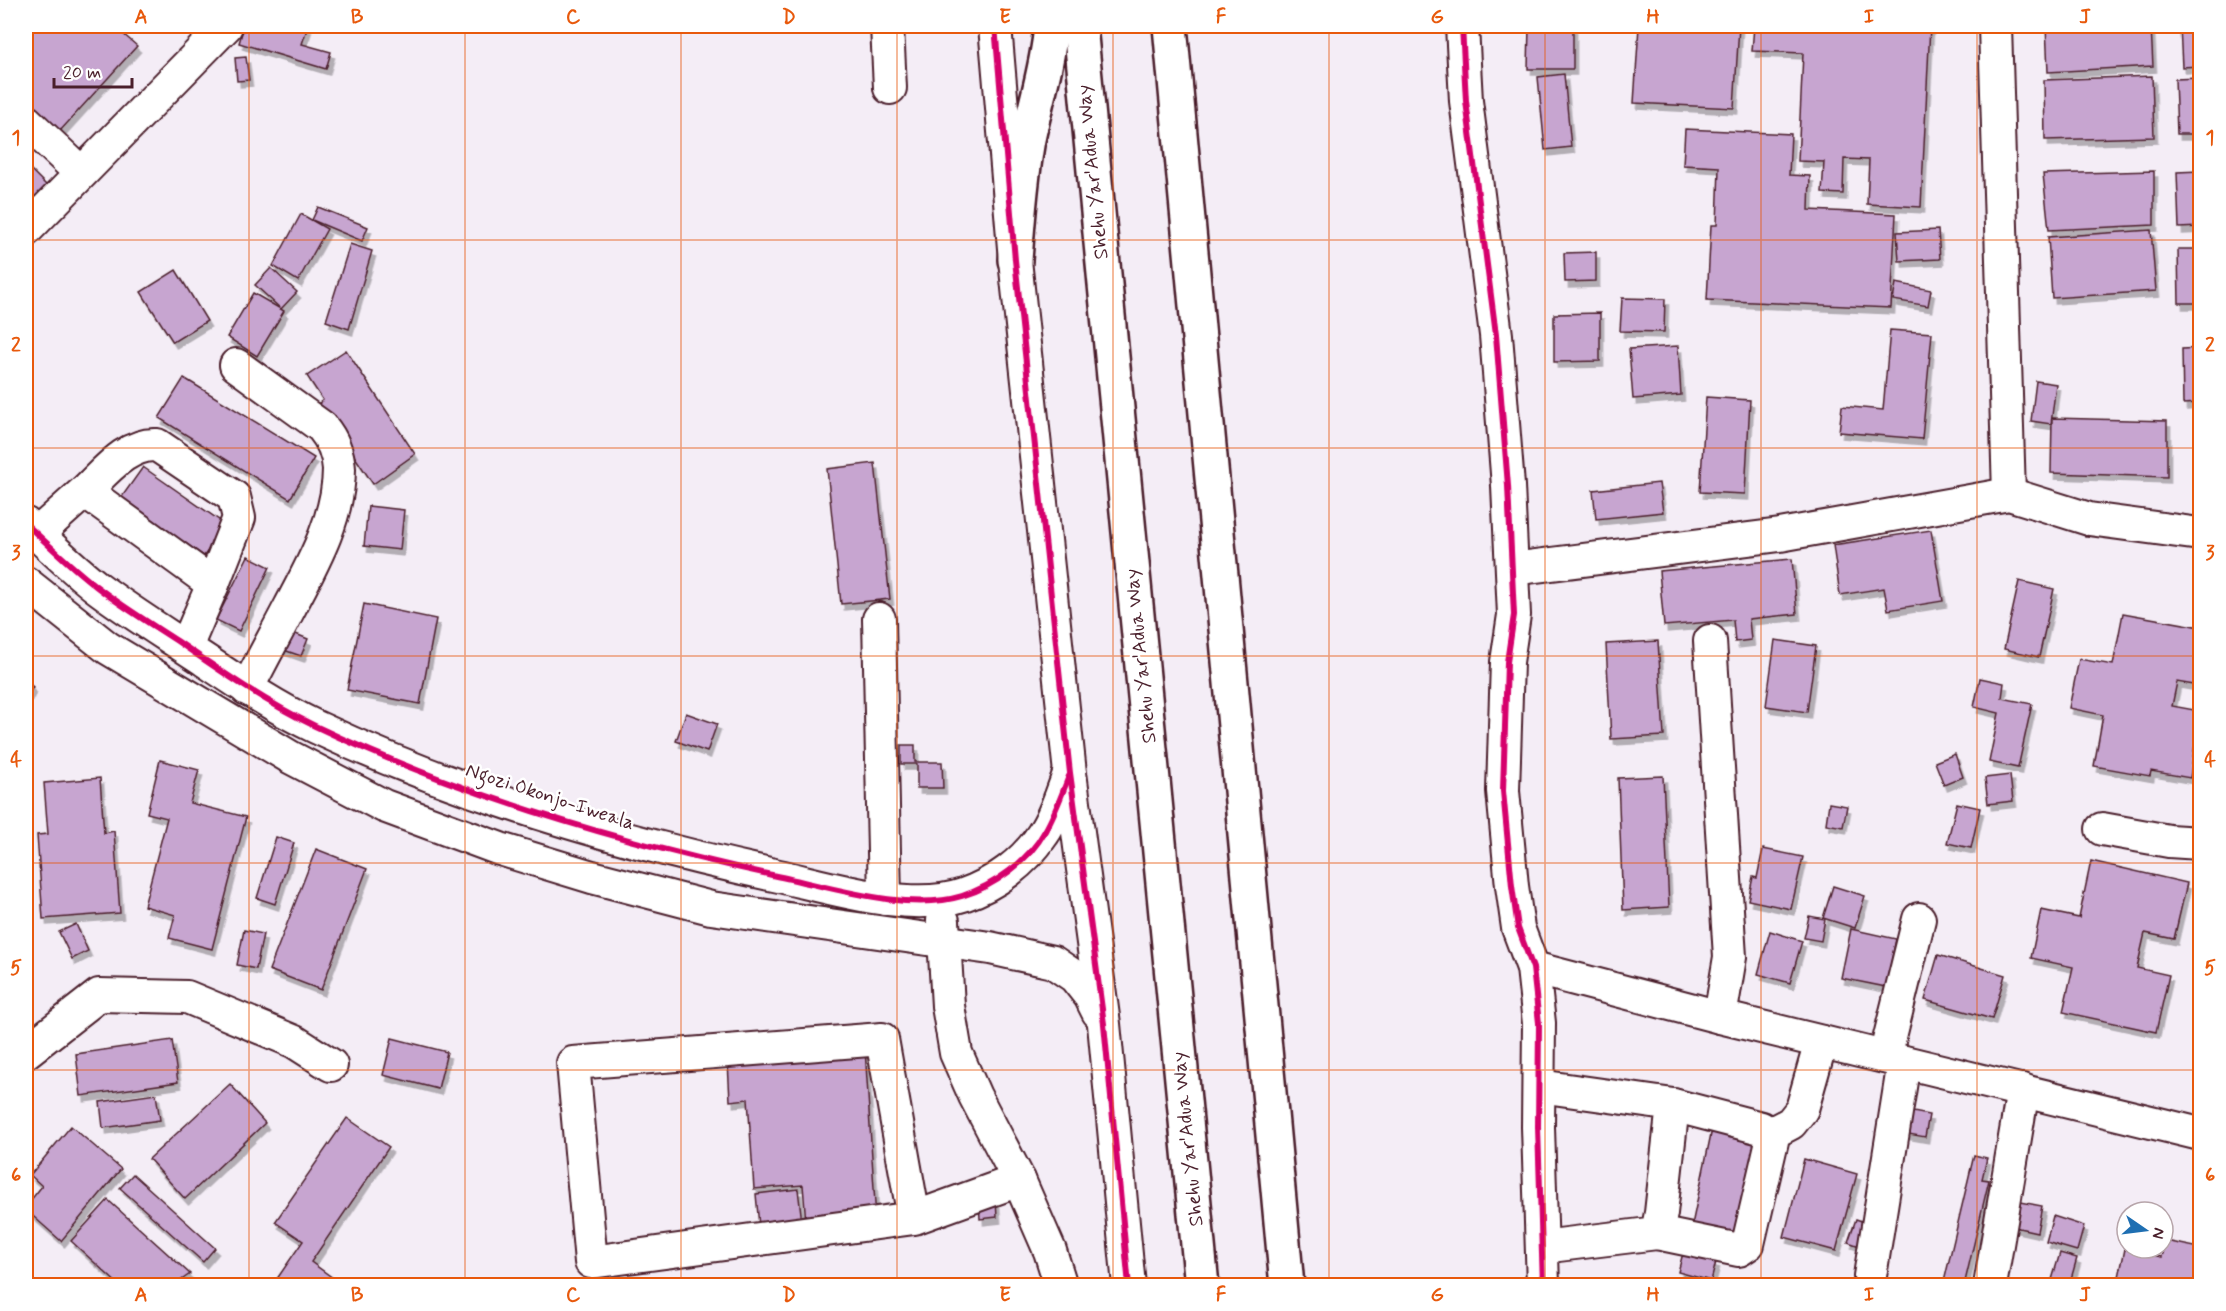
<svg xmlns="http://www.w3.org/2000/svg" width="2226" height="1311" font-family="Mynerve,sans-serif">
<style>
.building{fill:#c7a5d0;stroke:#4a1f2b;stroke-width:1.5;filter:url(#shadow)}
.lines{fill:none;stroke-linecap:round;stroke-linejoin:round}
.minor-casing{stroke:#4a1f2b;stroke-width:36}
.highway-casing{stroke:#4a1f2b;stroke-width:38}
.minor{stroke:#fff;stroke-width:32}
.highway{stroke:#fff;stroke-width:33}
.cycleway-casing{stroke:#fff;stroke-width:10}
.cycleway{stroke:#d6006c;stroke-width:6}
.grid{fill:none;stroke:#e8590c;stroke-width:1.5;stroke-opacity:0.55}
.labels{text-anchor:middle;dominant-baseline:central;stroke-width:5;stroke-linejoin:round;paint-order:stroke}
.street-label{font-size:20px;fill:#4a1f2b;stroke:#fff}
.neatline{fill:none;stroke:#e8590c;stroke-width:2}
.grid-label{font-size:20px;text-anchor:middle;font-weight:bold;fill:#e8590c}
</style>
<defs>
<filter id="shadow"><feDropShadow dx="3.5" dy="6" stdDeviation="0" flood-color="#0004"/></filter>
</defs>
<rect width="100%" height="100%" fill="#f4edf6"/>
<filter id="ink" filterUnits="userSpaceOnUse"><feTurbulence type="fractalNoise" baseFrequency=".0167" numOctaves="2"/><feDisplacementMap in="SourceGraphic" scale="12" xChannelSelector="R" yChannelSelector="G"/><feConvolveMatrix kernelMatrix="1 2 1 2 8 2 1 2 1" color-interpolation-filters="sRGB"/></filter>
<g filter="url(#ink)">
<g class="building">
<polygon points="26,26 114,26 137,46 60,131 26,99"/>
<polygon points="244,26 308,26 302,44 331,52 326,69 239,43"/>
<polygon points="1529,26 1573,26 1573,69 1528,69"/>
<polygon points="1639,26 1739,26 1734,108 1634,103"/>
<polygon points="1754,26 1930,26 1921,207 1867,204 1869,160 1844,159 1843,194 1822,193 1824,162 1798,161 1803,53 1752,51"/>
<polygon points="2046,26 2151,26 2153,66 2048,72"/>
<polygon points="2180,26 2200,26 2200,66 2182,67"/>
<polygon points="246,57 249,80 237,81 235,58"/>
<polygon points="1564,74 1571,147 1545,150 1538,77"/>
<polygon points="2152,76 2154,137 2045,140 2044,80"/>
<polygon points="2200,78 2200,134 2177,134 2175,79"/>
<polygon points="1685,129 1791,134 1789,175 1810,176 1809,210 1896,214 1891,308 1707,300 1711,225 1717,225 1719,167 1683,165"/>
<polygon points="26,165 50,189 26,214"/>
<polygon points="2154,171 2154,225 2049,230 2043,174"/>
<polygon points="2200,171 2200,227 2179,228 2177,172"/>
<polygon points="318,207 368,227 362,241 312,220"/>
<polygon points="301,214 327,229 298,281 273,266"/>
<polygon points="1938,230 1940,259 1899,261 1897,232"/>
<polygon points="2151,230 2156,291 2052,298 2048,237"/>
<polygon points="350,244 372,251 349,329 326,321"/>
<polygon points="2178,249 2200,249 2200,303 2179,303"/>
<polygon points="1596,252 1596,281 1565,282 1564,253"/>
<polygon points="271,268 297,292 281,309 255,285"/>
<polygon points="176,270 207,321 173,342 141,292"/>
<polygon points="1896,283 1931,290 1928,306 1893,300"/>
<polygon points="253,293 284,311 257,356 227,337"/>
<polygon points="1622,298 1665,299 1664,332 1620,331"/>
<polygon points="1600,313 1600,361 1554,362 1554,314"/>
<polygon points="1890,330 1932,333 1922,439 1839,432 1842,406 1883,410"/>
<polygon points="1678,346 1681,395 1633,399 1629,349"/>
<polygon points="2200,348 2200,403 2183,404 2182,349"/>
<polygon points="346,350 415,454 373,484 319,403 323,400 307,376"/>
<polygon points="184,378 314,458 290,499 159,418"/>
<polygon points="2036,381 2056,384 2051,424 2031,421"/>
<polygon points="1706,397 1750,400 1745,494 1700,492"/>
<polygon points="2052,418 2167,421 2167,477 2051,473"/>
<polygon points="875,463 890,599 841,604 827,469"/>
<polygon points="143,467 226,525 204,556 121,498"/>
<polygon points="1659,483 1663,512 1596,519 1593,490"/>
<polygon points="368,506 404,510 400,550 364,546"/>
<polygon points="1931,530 1943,601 1888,610 1884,588 1840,595 1833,545"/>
<polygon points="248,556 270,567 239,631 216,620"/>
<polygon points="1792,559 1797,614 1749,619 1751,640 1735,642 1733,620 1664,626 1659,571"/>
<polygon points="2019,581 2054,589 2039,657 2004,649"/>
<polygon points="364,604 436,619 420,704 347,690"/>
<polygon points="2123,613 2200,627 2200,686 2177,682 2172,706 2200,711 2190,778 2151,771 2150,776 2094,766 2103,715 2069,708 2079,659 2113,665"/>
<polygon points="286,630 308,639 301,656 278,648"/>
<polygon points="1775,640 1816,646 1807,712 1766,706"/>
<polygon points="1658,641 1664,736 1611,739 1606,644"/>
<polygon points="1980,678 2004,683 2002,698 2032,704 2018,768 1989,762 1999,713 1974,707"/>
<polygon points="26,681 33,687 26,698"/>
<polygon points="686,713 717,724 707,752 676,741"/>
<polygon points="901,745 915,745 915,762 942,762 943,788 917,788 917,764 901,764"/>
<polygon points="1955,754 1963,777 1944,785 1935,762"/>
<polygon points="160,760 199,770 190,803 246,817 212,949 169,938 175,915 144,906 167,818 147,813"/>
<polygon points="2010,775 2013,801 1988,804 1985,778"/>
<polygon points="1663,776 1669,907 1623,910 1618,778"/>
<polygon points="100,778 104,833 114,831 120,913 43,919 37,835 48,834 44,783"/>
<polygon points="1829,803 1847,806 1843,827 1826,824"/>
<polygon points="1957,803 1980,808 1971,848 1947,843"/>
<polygon points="276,837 294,843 275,904 257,898"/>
<polygon points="316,849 367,869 321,990 269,970"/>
<polygon points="1763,849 1803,857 1791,909 1748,900 1753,877 1757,878"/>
<polygon points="2091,861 2187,883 2174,939 2145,933 2137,968 2169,975 2156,1032 2063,1012 2073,967 2031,958 2041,910 2079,918"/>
<polygon points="1833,886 1865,896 1855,928 1823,918"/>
<polygon points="1809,916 1825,919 1821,941 1804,938"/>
<polygon points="76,924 88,951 72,959 59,932"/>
<polygon points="1851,929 1896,939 1886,987 1841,978"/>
<polygon points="244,930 263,934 256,969 237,965"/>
<polygon points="1770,931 1802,941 1790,983 1758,974"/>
<polygon points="1938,955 2005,975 1992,1019 1925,1000"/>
<polygon points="2200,1026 2200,1059 2195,1058"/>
<polygon points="392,1038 447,1052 438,1089 383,1075"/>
<polygon points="172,1040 178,1082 81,1096 76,1054"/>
<polygon points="865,1049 876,1219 806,1223 803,1185 754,1189 748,1099 730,1101 728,1062"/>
<polygon points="230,1084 265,1123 185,1199 149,1159"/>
<polygon points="156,1094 160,1120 103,1128 100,1102"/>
<polygon points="1908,1111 1929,1115 1925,1137 1903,1133"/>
<polygon points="347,1118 389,1147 311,1262 344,1286 272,1286 303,1241 275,1222"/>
<polygon points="71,1126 121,1169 61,1241 26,1210 26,1206 42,1186 30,1175"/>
<polygon points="1712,1129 1769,1141 1749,1237 1692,1225"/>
<polygon points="1974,1155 1987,1158 1982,1179 1989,1180 1964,1286 1943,1286"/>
<polygon points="1804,1159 1857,1174 1836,1251 1784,1237"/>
<polygon points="133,1174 215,1248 203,1262 120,1188"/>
<polygon points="798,1189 802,1222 759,1226 756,1194"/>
<polygon points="108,1200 190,1274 173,1286 120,1286 71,1241"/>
<polygon points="996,1200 997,1217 980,1219 979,1201"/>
<polygon points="2010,1200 2042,1206 2037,1232 2005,1225"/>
<polygon points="2053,1216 2084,1226 2077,1251 2046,1242"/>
<polygon points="1856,1219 1873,1225 1865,1248 1848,1242"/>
<polygon points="2166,1241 2200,1248 2200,1286 2117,1286 2125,1249 2162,1257"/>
<polygon points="1683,1253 1716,1262 1711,1281 1678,1272"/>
<polygon points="2060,1253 2077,1258 2069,1286 2051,1283"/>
</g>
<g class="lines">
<g class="minor-casing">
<g id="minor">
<polyline points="887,26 890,88"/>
<polyline points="995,26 1015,260 1070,773 1104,1024 1129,1286"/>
<polyline points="1462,26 1466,101 1496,335 1508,486 1514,615 1507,662 1503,791 1512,886 1518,928 1533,968 1539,1023 1538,1127 1543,1286"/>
<polyline points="1995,26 2009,494"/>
<polyline points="26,121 81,173"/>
<polyline points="26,230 226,26"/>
<path d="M236,365L322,427C332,439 338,452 339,469C339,518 312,565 290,607C276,634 261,661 247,689"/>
<path d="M85,491C105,472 127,443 157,445L234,497L239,518L213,584"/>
<path d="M26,524C49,545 72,568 98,588C130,612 164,633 197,655C236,681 274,707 316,727C463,796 621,842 779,876C832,888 911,913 963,895C995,884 1024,863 1043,834C1055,817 1062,793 1069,774"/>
<polyline points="37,534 85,491 213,584 186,647"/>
<polyline points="1512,569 1780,535 2009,494 2089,519 2200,534"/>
<polyline points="26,583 108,648 290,757 384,806 500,849 592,877 711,908 990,948 1053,962 1075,977 1090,996 1098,1012"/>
<polyline points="879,619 885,899"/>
<polyline points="1710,641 1730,957 1720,1017"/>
<polyline points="2102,829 2169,841 2200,843"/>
<polyline points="943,921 948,1006 956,1053 975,1096 1019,1180 1050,1251 1061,1286"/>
<polyline points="1533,968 1720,1017 2200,1134"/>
<polyline points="26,1052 99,995 187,997 295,1042 331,1065"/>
<polyline points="1885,1057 1919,919"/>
<polyline points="1539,1086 1673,1105 1661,1213 1657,1233 1542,1247"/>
<polyline points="1770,1134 1791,1123 1802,1109 1821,1042"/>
<polyline points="914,1218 882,1039 573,1063 591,1262 914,1218 1019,1180"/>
<polyline points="1657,1233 1739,1250 1748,1244 1772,1141 1770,1134 1761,1128 1673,1105"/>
<polyline points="1870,1276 1904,1062"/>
<polyline points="1990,1286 2023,1090"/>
</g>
</g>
<g class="highway-casing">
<g id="highway">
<polyline points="1080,26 1202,1286"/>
<polyline points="1170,26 1287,1286"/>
<path d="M1015,260C1018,219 1021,179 1028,139C1036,101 1048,64 1051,26"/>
</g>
</g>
<use href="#minor" class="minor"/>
<use href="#highway" class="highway"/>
<g class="cycleway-casing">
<g id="cycleway">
<polyline points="995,26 1015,260 1070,773 1104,1024 1129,1286"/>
<polyline points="1462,26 1466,101 1496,335 1508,486 1514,615 1507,662 1503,791 1512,886 1518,928 1533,968 1539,1023 1538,1127 1543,1286"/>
<path d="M26,524C49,545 72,568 97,587C123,607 151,624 177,641C222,672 267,703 315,726C460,795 616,841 772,875C827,886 907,913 962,896C994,886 1029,861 1045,831C1055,814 1062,794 1069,776"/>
</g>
</g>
<use href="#cycleway" class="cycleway"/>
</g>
</g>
<path class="grid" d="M249,26V1286M465,26V1286M681,26V1286M897,26V1286M1113,26V1286M1329,26V1286M1545,26V1286M1761,26V1286M1977,26V1286M26,240H2200M26,448H2200M26,656H2200M26,863H2200M26,1070H2200"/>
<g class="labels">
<g class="street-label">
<text transform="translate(1093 172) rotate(-96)">Shehu Yar'Adua Way</text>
<text transform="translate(1141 656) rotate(-96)">Shehu Yar'Adua Way</text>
<text transform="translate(550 797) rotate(18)">Ngozi Okonjo-Iweala</text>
<text transform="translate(1188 1139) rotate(-96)">Shehu Yar'Adua Way</text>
</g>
</g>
<rect width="2226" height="1311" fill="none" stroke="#fff" stroke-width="66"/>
<g transform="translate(2145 1230) rotate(104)"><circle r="28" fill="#ffffff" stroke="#b7a5aa" stroke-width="1.5"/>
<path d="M0-4.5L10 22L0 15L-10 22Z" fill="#1f6fb2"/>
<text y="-9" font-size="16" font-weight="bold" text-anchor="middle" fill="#4a1f2b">N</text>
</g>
<path d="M54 78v9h78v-9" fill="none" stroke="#4a1f2b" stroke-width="3"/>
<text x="63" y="78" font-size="18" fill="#4a1f2b" stroke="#ffffff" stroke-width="4.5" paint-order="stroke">20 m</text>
<rect x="33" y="33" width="2160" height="1245" class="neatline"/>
<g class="grid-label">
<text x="141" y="23">A</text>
<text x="357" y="23">B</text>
<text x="573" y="23">C</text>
<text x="789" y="23">D</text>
<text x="1005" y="23">E</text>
<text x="1221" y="23">F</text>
<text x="1437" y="23">G</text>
<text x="1653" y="23">H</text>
<text x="1869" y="23">I</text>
<text x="2085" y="23">J</text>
<text x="16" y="144">1</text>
<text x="2210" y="144">1</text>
<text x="16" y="351">2</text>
<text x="2210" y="351">2</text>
<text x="16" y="559">3</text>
<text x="2210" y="559">3</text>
<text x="16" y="766">4</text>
<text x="2210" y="766">4</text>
<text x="16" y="974">5</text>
<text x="2210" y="974">5</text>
<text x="16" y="1181">6</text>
<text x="2210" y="1181">6</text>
<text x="141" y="1301">A</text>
<text x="357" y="1301">B</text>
<text x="573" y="1301">C</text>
<text x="789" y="1301">D</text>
<text x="1005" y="1301">E</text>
<text x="1221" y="1301">F</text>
<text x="1437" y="1301">G</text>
<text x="1653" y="1301">H</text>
<text x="1869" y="1301">I</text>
<text x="2085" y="1301">J</text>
</g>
</svg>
